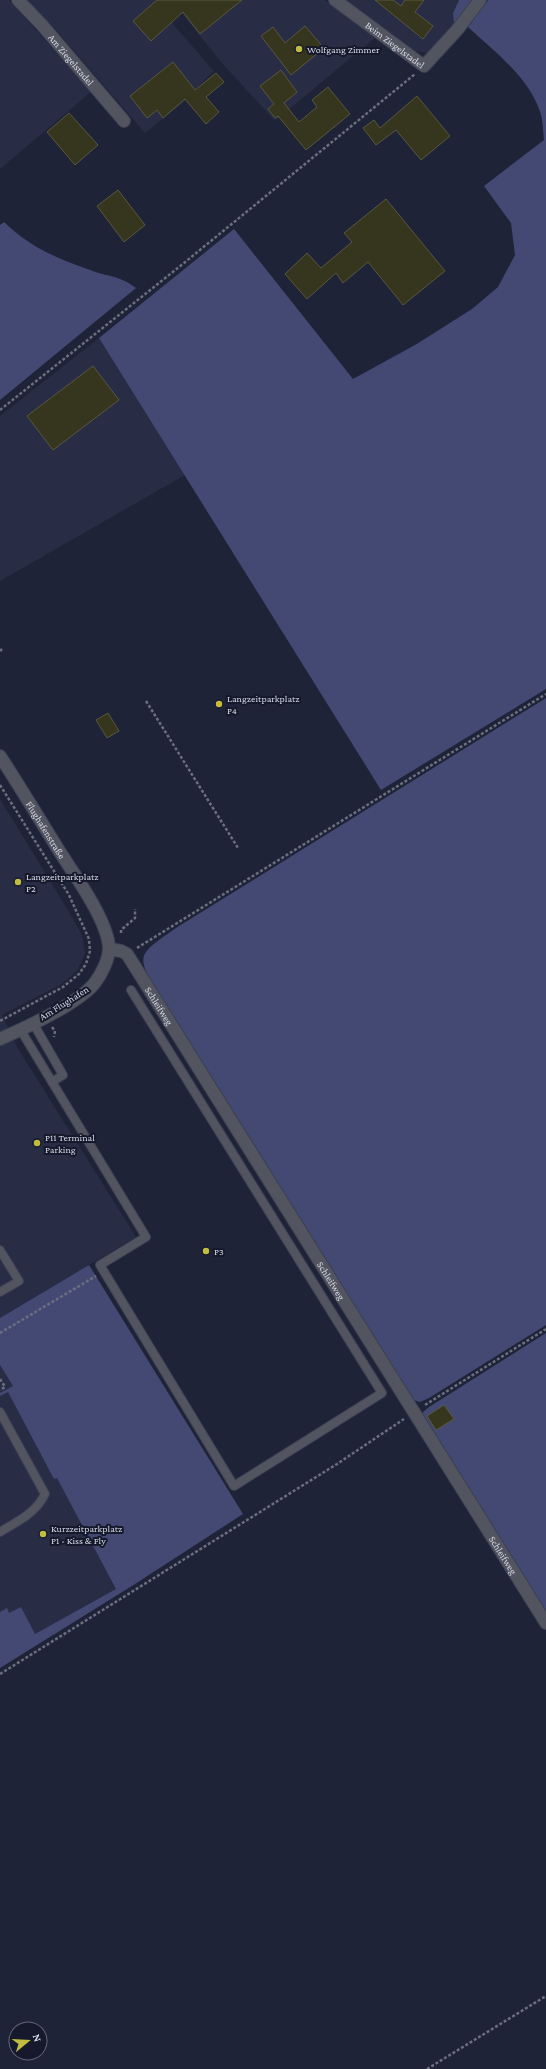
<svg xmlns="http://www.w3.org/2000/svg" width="546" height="2069" font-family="'Crimson Pro',serif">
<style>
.built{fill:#282c45}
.green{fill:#434973}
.building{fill:#36361e;stroke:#58583f}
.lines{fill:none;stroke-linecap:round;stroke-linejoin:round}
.lane-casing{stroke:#3c4053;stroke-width:10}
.street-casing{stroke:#3c4053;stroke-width:14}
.path{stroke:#6b6e7f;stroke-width:2.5;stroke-dasharray:3 2;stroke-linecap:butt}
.lane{stroke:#52545f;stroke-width:8}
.street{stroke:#52545f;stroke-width:12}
.poi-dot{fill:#c1bd40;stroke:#16192c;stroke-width:1.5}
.labels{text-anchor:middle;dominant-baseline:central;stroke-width:4;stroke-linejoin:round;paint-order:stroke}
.street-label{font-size:10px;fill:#d6d9e6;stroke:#16192c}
.poi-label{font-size:10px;fill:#d6d9e6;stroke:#16192c;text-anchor:start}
</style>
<rect width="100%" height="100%" fill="#1f2337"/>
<g class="built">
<polygon points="0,0 9,0 91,92 0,169"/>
<polygon points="27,0 165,0 158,7 214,71 197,87 195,93 145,133 56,30"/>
<polygon points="171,0 325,0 376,37 275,121 221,62"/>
<polygon points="345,0 459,0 453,13 454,24 433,50 426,53 408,49"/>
<polygon points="99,338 185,475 0,581 0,416"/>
<polygon points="0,799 72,917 82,935 85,954 77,971 60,985 2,1015 17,1047 136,1237 0,1318"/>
<polygon points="0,1365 135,1584 0,1668"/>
</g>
<g class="green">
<polygon points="459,0 472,0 454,24 453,13"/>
<path d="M488,0H546V689L381,790L99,338L234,229L353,379L415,345L472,309L498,287L515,255L511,223L484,186L544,140C543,130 543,118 539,109C527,76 493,50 468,27Z"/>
<path d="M4,222C28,246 58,259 90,270C108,277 119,275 136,288L0,400V225Z"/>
<path d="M546,698V1325L429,1398L420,1402L413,1400L163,1001C135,954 134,957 179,926Z"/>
<polygon points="89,1265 243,1514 135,1584 0,1668 0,1612 7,1608 9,1613 21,1607 35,1634 116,1589 57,1478 54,1479 8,1392 0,1396 0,1393 13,1386 0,1365 0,1318"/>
<polygon points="546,1333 546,1614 422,1416 423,1412 429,1407"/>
</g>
<g class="building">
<polygon points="157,0 242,0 200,34 183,12 151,41 133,21"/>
<polygon points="375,0 393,0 401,6 405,0 424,0 415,12 433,26 423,39"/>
<polygon points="305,26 324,48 291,75 261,36 273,27 285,43"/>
<polygon points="173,62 195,90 216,73 224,82 206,97 219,112 206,124 185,99 163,118 157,110 147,118 130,96"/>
<polygon points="281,70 297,92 284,103 299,122 317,107 312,100 328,87 350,114 306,150 278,116 275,118 268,109 274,104 260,86"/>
<polygon points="417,96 450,136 421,160 396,130 376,145 363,128 374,120 380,128"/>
<polygon points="69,113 98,145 75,165 47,132"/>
<polygon points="118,190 145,225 124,242 97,206"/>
<polygon points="386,199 445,271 403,305 368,262 343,283 336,273 307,299 285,274 307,253 321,268 352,242 344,233"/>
<polygon points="93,366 119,400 53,450 27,416"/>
<polygon points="108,713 119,731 107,738 96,720"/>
<polygon points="444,1405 454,1419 436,1430 427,1416"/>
</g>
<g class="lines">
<g class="lane-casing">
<g id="lane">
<polyline points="33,1023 63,1075 52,1082"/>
<polyline points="20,1029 146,1237 100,1265 234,1486 382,1393 131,990"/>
<polyline points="0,1250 19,1281 0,1292"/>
<path d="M0,1412L45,1494C35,1514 18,1521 0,1532"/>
</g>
</g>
<g class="street-casing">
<g id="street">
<path id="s1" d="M18,0L42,25L124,121"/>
<path id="s2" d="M335,0L424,66L457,30L480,0"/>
<path id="s3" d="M0,756C20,787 39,818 58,849C73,873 108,920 109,948C109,960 101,975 94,984C77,1004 25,1028 0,1039"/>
<path id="s4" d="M109,949L121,951L127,954L546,1623"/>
</g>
</g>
<g class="path">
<polyline points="0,410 184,263 415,74"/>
<polyline points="0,651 2,649"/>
<polyline points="146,701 238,848"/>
<polyline points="0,785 69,895 89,939 90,951 86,964 79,974 63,987 0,1021"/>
<polyline points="121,933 121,930 135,918 135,909"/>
<polyline points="137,948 546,694"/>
<polyline points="52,1027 55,1031 54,1037"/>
<polyline points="0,1333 96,1276"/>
<polyline points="0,1379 5,1387 0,1390"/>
<polyline points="425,1405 546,1329"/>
<polyline points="0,1674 337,1464 404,1419"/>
<polyline points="427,2069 546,1996"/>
</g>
<use href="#lane" class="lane"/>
<use href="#street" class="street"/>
</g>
<g class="poi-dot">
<circle cx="299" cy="49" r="4"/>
<circle cx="219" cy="704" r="4"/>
<circle cx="18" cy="882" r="4"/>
<circle cx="37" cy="1143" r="4"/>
<circle cx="206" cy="1251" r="4"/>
<circle cx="43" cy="1534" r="4"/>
</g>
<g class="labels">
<g class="street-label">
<text stroke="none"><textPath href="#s2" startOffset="75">Beim Ziegelstadel</textPath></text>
<text stroke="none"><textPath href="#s1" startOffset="80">Am Ziegelstadel</textPath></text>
<text stroke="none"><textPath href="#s3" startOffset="87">Flughafenstraße</textPath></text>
<text transform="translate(64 1003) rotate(-32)">Am Flughafen</text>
<text stroke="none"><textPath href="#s4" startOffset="80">Schleifweg</textPath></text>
<text stroke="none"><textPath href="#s4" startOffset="404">Schleifweg</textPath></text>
<text stroke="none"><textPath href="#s4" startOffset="728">Schleifweg</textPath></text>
</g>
<g class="poi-label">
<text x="307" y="49">Wolfgang Zimmer</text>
<text x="227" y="698">Langzeitparkplatz<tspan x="227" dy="12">P4</tspan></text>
<text x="26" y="876">Langzeitparkplatz<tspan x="26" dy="12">P2</tspan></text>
<text x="45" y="1137">P11 Terminal<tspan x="45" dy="12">Parking</tspan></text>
<text x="214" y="1251">P3</text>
<text x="51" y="1528">Kurzzeitparkplatz<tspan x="51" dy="12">P1 - Kiss &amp; Fly</tspan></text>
</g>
</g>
<g transform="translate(28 2041) rotate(72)"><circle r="19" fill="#16192c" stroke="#636676"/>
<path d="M0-3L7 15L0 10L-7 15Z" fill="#c1bd40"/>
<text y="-6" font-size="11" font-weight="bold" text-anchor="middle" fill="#d6d9e6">N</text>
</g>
</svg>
